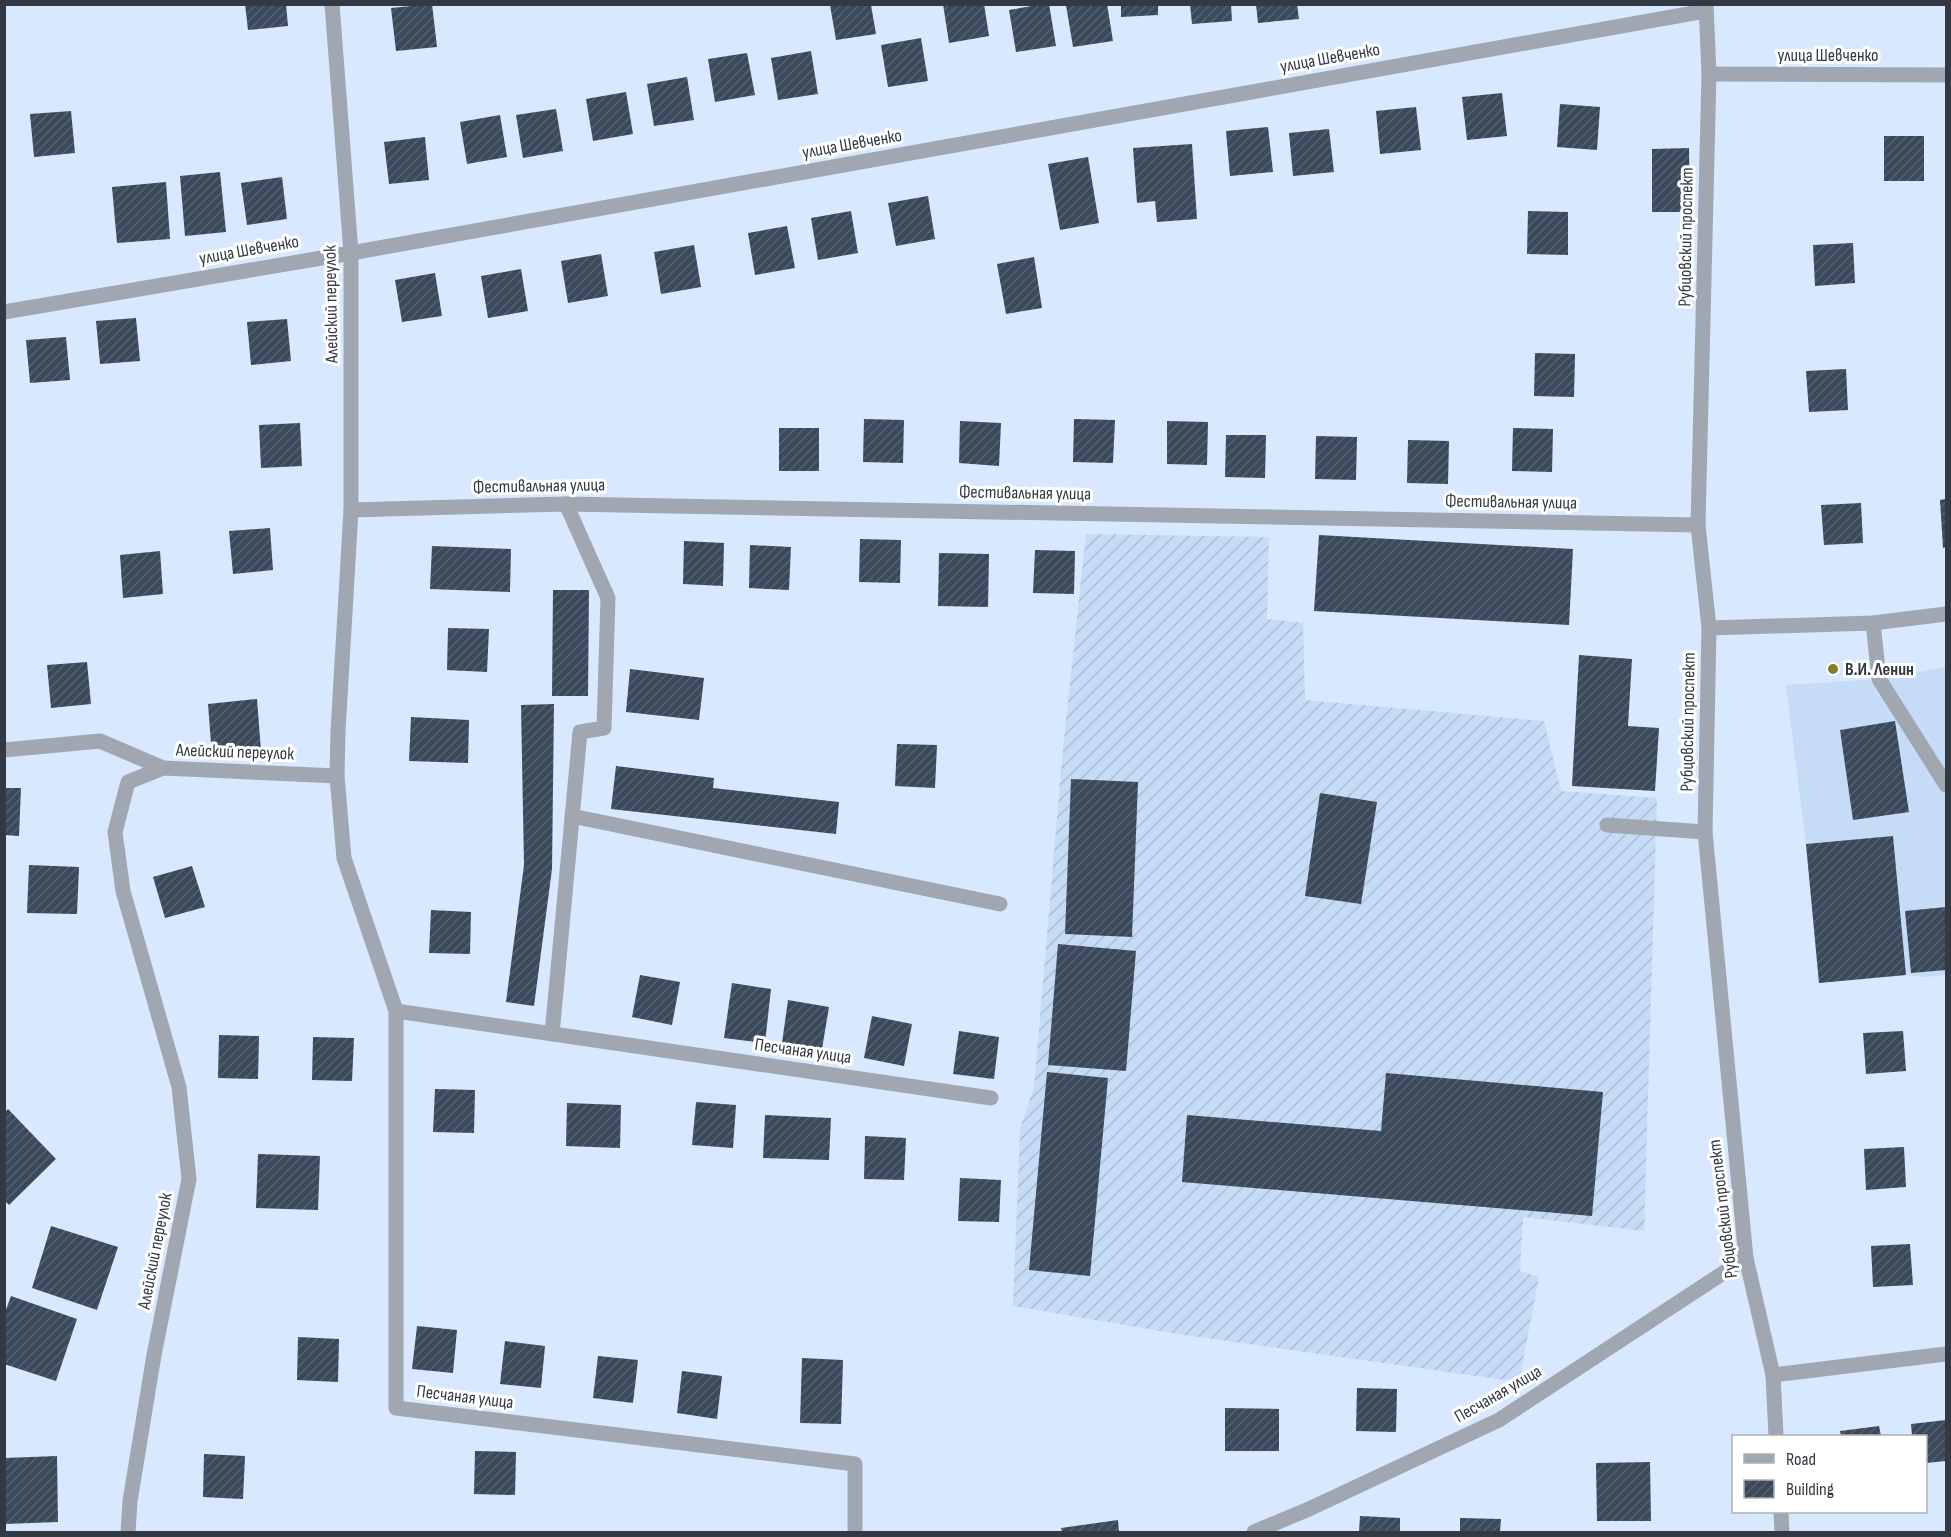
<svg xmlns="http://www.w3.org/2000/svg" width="1951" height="1537" font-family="'Sofia Sans Condensed',sans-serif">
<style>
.built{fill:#c5dbf6}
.industrial{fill:url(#industrial-furrows)}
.building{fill:url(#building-hatch)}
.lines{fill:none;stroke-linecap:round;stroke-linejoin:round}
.minor{stroke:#a0a7b1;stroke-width:15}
.poi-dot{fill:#857e25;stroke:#fff;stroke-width:2}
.labels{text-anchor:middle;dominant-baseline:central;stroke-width:6;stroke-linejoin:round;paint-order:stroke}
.street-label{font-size:18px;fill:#323942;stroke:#fff}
.poi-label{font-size:18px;font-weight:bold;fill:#323942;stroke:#fff;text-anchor:start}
</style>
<defs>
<pattern id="industrial-furrows" width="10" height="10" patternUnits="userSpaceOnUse" patternTransform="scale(1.5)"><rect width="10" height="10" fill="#c5dbf6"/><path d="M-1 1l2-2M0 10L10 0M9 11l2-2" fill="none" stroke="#aabdd4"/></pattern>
<pattern id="building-hatch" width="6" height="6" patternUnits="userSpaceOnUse" patternTransform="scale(1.5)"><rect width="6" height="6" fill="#3b495b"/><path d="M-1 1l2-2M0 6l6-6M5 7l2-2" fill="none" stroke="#566270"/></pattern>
</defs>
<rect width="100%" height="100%" fill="#d7e8ff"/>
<polygon class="built" points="1946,667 1946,975 1925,977 1906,975 1819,983 1806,844 1786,685 1879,679"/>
<polygon class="industrial" points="1086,534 1269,537 1267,619 1303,623 1305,700 1544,721 1561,791 1657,798 1644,1231 1523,1217 1520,1271 1539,1277 1519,1382 1184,1335 1013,1306 1020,1129 1034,1087 1063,748"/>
<g class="building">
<polygon points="245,4 286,4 288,26 248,30"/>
<polygon points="432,4 437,47 396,51 391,8"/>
<polygon points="943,4 984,4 989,36 949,43"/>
<polygon points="1043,4 1049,4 1056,46 1016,52 1009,10"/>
<polygon points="1107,4 1113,41 1073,47 1066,5"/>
<polygon points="1121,4 1158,4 1158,15 1121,17"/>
<polygon points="1190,4 1231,4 1232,21 1192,24"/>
<polygon points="1256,4 1297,4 1299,19 1258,23"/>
<polygon points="830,5 871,5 876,34 836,40"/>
<polygon points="921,38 928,81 888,87 881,45"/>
<polygon points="811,51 818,94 778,100 771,58"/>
<polygon points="747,53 755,95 715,102 708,59"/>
<polygon points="687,77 694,120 654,126 647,84"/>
<polygon points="626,92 633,134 593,141 586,99"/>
<polygon points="1502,93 1507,136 1467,140 1462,97"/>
<polygon points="1560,104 1600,107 1597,150 1557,147"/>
<polygon points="1416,107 1421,150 1380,154 1376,111"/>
<polygon points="556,109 563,151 523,158 516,115"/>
<polygon points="71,111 75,153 34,157 30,114"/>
<polygon points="500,115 507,157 467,164 460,122"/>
<polygon points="1268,127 1273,172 1230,176 1226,131"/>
<polygon points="1329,129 1334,172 1293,176 1289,133"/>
<rect x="1884" y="136" width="40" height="45"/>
<polygon points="425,137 429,180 389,184 384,142"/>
<polygon points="1192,144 1197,219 1157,222 1155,201 1137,203 1133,148"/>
<polygon points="1689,148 1690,212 1652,212 1652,149"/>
<polygon points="1088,157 1099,223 1060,230 1048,164"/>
<polygon points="220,172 226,232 185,236 180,176"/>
<polygon points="282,177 287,219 247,225 241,183"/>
<polygon points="166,182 170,239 117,243 112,187"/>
<polygon points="928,196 935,239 896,246 888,203"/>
<polygon points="851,211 858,253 818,260 811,218"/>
<polygon points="1528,211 1568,212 1568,255 1527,254"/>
<polygon points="787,226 795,268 755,275 748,233"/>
<polygon points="1853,243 1855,283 1815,286 1813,245"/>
<polygon points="694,245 701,287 661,294 654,252"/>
<polygon points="601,254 608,296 568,303 561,261"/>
<polygon points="1034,257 1042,308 1006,314 997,264"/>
<polygon points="521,269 528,311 488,318 481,276"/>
<polygon points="435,273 442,316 402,322 395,280"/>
<polygon points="136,318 140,361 100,364 96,321"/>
<polygon points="287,319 291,361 251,365 247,322"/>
<polygon points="66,337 70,380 30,383 26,340"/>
<polygon points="1535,353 1575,354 1574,397 1534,396"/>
<polygon points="1846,369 1848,410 1809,412 1806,371"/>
<polygon points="864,419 904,420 903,463 863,462"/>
<polygon points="1074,419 1115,420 1113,463 1073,462"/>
<polygon points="960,421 1001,423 999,466 959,463"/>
<polygon points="1167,421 1208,422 1207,465 1167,464"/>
<polygon points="300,423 302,466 261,468 259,425"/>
<rect x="779" y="428" width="40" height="43"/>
<polygon points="1513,428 1553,429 1552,472 1512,471"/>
<polygon points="1226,435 1266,435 1265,478 1225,477"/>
<polygon points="1316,436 1357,437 1356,480 1315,479"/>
<polygon points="1408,440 1449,441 1448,484 1407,483"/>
<polygon points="1946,499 1946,547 1943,548 1940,500"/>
<polygon points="1861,503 1863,543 1824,545 1821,505"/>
<polygon points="270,528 273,570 233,574 229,531"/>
<polygon points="1319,535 1573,549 1569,625 1314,611"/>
<polygon points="860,539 901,540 900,583 859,582"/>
<polygon points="684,541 724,543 723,586 683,584"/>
<polygon points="750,545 791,547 789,590 749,588"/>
<polygon points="432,546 511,549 510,592 430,589"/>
<polygon points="1035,550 1075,551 1074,594 1033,593"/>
<polygon points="160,551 163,594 123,598 120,555"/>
<polygon points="939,553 989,554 988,607 938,606"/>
<polygon points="553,590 589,590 588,696 552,696"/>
<polygon points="448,628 489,629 487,672 447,670"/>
<polygon points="1579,655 1632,659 1628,726 1659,728 1655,791 1572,786"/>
<polygon points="87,662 91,704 51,708 47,665"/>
<polygon points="630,669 704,678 699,720 626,712"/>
<polygon points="257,699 261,751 212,756 208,704"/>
<polygon points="554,704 552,869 534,1006 506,1002 524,865 521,705"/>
<polygon points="411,717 469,720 468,763 409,761"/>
<polygon points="1895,721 1909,812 1853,820 1840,730"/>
<polygon points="897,744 937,745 935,788 895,786"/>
<polygon points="616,766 714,778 713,788 839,802 836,834 611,809"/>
<polygon points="1071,779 1138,782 1132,937 1065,934"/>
<polygon points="4,788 21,788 19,836 4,835"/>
<polygon points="1320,793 1377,802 1361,904 1305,896"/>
<polygon points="1893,836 1906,975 1819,983 1806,844"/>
<polygon points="29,865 79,867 77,914 27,913"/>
<polygon points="192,866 205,907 165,918 153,877"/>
<polygon points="1946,907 1946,970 1911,973 1905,911"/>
<polygon points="431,910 471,912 470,954 429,953"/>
<polygon points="1058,944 1136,951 1126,1071 1048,1065"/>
<polygon points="640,975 680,982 672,1025 632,1017"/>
<polygon points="732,983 771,989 765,1043 724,1038"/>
<polygon points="788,1000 829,1007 822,1049 782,1043"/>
<polygon points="872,1016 912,1024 904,1066 864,1058"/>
<polygon points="959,1031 999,1037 994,1079 953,1074"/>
<polygon points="1903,1031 1906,1071 1866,1074 1863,1033"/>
<polygon points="219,1035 259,1036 258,1079 218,1078"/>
<polygon points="313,1037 354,1038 352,1081 312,1080"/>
<polygon points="1047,1072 1108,1078 1090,1276 1029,1270"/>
<polygon points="1386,1073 1603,1092 1592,1216 1182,1182 1187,1115 1381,1131"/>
<polygon points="435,1089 475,1090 474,1133 433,1132"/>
<polygon points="696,1102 736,1105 733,1148 692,1145"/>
<polygon points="567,1103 621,1105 620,1148 566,1146"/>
<polygon points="8,1109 56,1159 9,1205 4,1200 4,1113"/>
<polygon points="765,1115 831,1118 829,1160 763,1158"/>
<polygon points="865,1136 906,1138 904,1180 864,1179"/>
<polygon points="1904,1147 1906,1187 1866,1190 1864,1149"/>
<polygon points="258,1154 320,1156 318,1210 256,1208"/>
<polygon points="960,1178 1001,1180 999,1222 958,1221"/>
<polygon points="51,1226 118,1247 97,1310 32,1288"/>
<polygon points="1910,1244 1913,1285 1873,1287 1871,1246"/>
<polygon points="11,1296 77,1319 56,1381 4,1364 4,1315"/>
<polygon points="417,1326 457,1330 453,1373 412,1369"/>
<polygon points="298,1337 339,1339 338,1382 297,1380"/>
<polygon points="505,1341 545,1346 541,1388 500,1384"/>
<polygon points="598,1356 638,1360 633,1403 593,1398"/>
<polygon points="802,1358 843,1360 841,1424 800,1423"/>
<polygon points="682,1371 722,1376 717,1419 677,1413"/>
<polygon points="1357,1388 1397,1389 1396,1432 1356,1431"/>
<polygon points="1225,1408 1279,1409 1279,1451 1225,1451"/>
<polygon points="1946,1420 1946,1461 1926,1463 1926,1436 1912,1436 1911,1424"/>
<polygon points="1879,1426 1881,1436 1841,1436 1840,1431"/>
<polygon points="475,1451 516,1452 515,1495 474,1494"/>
<polygon points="204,1454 245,1456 243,1499 203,1497"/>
<polygon points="57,1456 58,1522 4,1524 4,1458"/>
<polygon points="1650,1462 1651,1521 1597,1521 1596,1463"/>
<polygon points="1360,1516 1400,1518 1400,1532 1359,1532"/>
<polygon points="1460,1518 1501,1519 1500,1532 1460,1532"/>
<polygon points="1118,1520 1119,1532 1062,1532 1061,1528"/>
</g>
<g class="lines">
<g class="minor">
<polyline points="1706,4 1709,74 1698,525 1709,628 1705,832 1746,1258 1773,1375 1776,1436"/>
<polyline points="1709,74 1946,75"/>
<polyline points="4,312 351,253 1705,11"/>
<polyline points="351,510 566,504 1698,525"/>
<polyline points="1873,623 1879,679 1946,785"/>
<polyline points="1709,628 1873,623 1946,614"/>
<polyline points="4,750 100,741 163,768"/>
<polyline points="337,776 344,858 396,1011 396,1408 855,1464 855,1532"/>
<polyline points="572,816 1000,904"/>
<polyline points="1607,825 1705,832"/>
<polyline points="396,1011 991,1098"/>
<polyline points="552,1034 580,732 604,728 608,598 566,504"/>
<polyline points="1773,1375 1946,1354"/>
<polyline points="1781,1512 1782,1532"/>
<polyline points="128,1532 130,1501 154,1355 189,1179 179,1087 123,891 115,832 128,782 163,768 337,776 338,731 351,510 351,253 332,4"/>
<polyline points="1254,1532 1309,1509 1499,1420 1746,1258"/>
</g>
</g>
<circle class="poi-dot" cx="1833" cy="669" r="6"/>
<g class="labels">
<g class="street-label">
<text x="1828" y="55">улица Шевченко</text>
<text transform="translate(1330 58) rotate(-10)">улица Шевченко</text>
<text transform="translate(852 144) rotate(-10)">улица Шевченко</text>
<text transform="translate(1686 237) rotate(-89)">Рубцовский проспект</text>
<text transform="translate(249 250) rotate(-10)">улица Шевченко</text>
<text transform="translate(331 304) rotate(-91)">Алейский переулок</text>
<text transform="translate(539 486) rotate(-1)">Фестивальная улица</text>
<text transform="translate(1025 493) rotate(1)">Фестивальная улица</text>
<text transform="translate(1511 502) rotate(1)">Фестивальная улица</text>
<text transform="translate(1688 722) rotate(-89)">Рубцовский проспект</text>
<text transform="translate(235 752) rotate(2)">Алейский переулок</text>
<text transform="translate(803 1051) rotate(8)">Песчаная улица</text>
<text transform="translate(1723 1209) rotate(-97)">Рубцовский проспект</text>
<text transform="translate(155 1251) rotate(-79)">Алейский переулок</text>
<text transform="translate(1498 1394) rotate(-30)">Песчаная улица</text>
<text transform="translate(465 1397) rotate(7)">Песчаная улица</text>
</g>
<g class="poi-label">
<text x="1845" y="669">В.И. Ленин</text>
</g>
</g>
<rect width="1951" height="1537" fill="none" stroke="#323942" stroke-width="12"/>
<rect x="1732" y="1435" width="195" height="78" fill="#ffffff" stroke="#adb0b3" stroke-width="1.5"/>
<rect x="1744" y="1454" width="30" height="9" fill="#a0a7b1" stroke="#adb0b3" stroke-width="1.5"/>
<text x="1786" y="1465" font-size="18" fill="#323942">Road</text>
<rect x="1744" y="1480" width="30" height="18" fill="url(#building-hatch)" stroke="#adb0b3" stroke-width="1.5"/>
<text x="1786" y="1495" font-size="18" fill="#323942">Building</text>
</svg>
